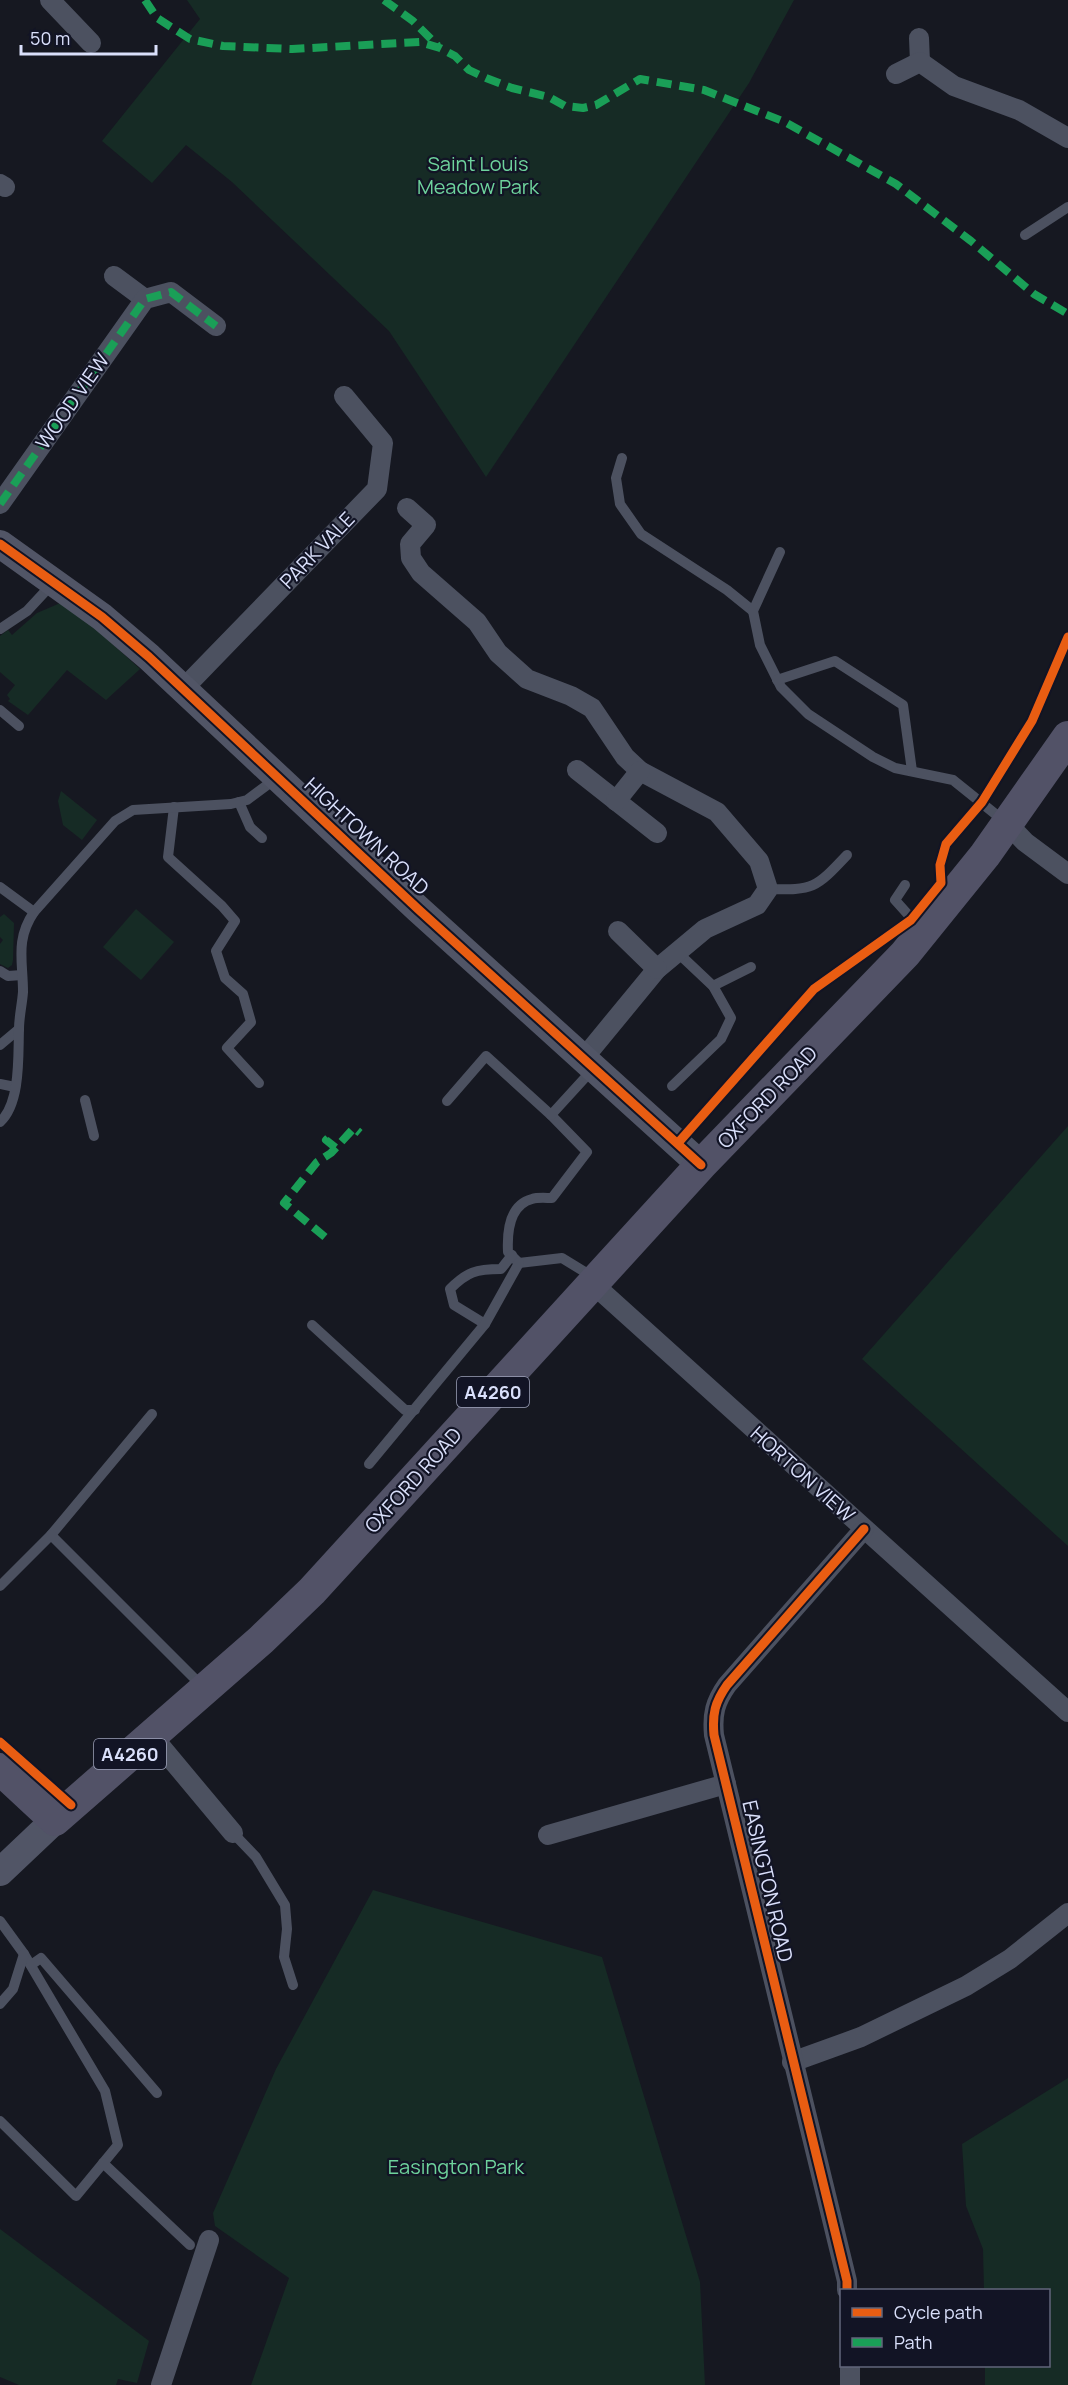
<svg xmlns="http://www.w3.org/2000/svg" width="1068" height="2385" font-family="Manrope,sans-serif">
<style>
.green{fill:#162b25}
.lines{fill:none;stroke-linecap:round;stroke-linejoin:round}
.lane{stroke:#4c5160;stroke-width:10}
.street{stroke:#4c5160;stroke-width:20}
.secondary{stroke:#515566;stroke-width:28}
.primary{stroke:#525267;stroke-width:32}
.quiet{stroke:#1a9f57;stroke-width:8;stroke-dasharray:15 8;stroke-linecap:butt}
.cycleway-casing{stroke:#121425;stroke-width:13}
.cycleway{stroke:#e95d12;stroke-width:9}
.labels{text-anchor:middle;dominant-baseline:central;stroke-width:4.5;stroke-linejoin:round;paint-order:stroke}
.shield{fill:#121425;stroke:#9ea3bb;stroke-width:1.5}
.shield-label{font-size:18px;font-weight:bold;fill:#dae0fb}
.park-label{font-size:20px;fill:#6ed39c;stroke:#121425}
.street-label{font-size:20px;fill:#dae0fb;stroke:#121425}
</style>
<rect width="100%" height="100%" fill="#161821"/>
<g class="green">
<polygon points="187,0 794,0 749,83 486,477 389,331 232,182 186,145 152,183 102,141 200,19"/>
<polygon points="65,601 140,669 106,700 67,670 28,715 8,701 10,699 7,695 15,685 0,672 0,636 8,630 12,635 37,613"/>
<polygon points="61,791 97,820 82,840 63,825 58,801"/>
<polygon points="136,909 174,942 141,980 103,947"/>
<polygon points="4,914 14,923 13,960 12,965 8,968 0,964 0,944 3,940 0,937 0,917"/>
<polygon points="1068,1126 1068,1546 862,1359"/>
<polygon points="373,1890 602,1957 700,2282 705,2385 251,2385 289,2278 215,2226 213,2213 276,2069"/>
<polygon points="1068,2078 1068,2385 985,2385 985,2366 1048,2366 1048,2290 984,2290 983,2249 966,2206 962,2144"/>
<polygon points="0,2229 149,2341 137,2383 118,2379 116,2385 19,2385 0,2377"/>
</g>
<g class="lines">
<g class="lane">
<polyline points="1025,235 1068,207"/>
<polyline points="622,458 616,478 620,504 641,534 727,590 753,611"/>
<polyline points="780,552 753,611 760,645 781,687 808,714 873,757 895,768 953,780 1004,821"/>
<polyline points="0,629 27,611 53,583"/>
<polyline points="777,680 835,661 903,705 912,771"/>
<polyline points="0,710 19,726"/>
<polyline points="239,802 250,827 262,838"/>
<polyline points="174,807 168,857 222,906 235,921 216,951 225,978 243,994 251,1022 227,1048 259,1083"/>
<polyline points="905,885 895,900 921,929"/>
<polyline points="0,887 34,912"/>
<path d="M768,889C814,890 815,889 847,855"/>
<polyline points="0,971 8,976 22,975"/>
<polyline points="713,986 751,967"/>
<polyline points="0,1045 19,1029"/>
<polyline points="0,1084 15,1087"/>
<polyline points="672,1086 721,1039 731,1018 713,986 677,952"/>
<polyline points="85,1100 94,1136"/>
<path d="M447,1101L486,1056L551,1115L587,1152L552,1198C546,1198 538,1197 532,1199C509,1205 507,1232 508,1252L519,1263"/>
<polyline points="551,1115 593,1069"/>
<path d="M0,1122C21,1103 18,1055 19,1029C19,1017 22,1005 23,992C23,961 15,940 34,912L115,821L133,810L231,804L247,800L278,777"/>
<polyline points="519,1263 562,1258 593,1277"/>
<path d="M485,1324L454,1305L450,1289C467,1272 476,1269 501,1269L512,1255"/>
<polyline points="312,1325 405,1410 415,1410"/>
<polyline points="369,1464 485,1324 519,1263"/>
<polyline points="51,1535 152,1414"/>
<polyline points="0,1586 51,1535 203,1687"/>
<polyline points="233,1833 256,1857 285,1905 287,1929 284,1957 293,1985"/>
<polyline points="0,1921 24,1954 105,2091 118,2145 76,2196 0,2121"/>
<polyline points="31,1965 41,1958 157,2093"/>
<polyline points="0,2004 13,1989 24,1954"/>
<polyline points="103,2163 190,2245"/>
</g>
<g class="street">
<polyline points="50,0 91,43"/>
<polyline points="919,38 920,62"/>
<polyline points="896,74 920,62 954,86 1019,110 1068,138"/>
<polyline points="0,184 5,187"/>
<polyline points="114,276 145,299"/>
<polyline points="0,504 145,299 171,292 216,326"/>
<polyline points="407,508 426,525 410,544 411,558 421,573 477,622 498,653 527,679 571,696 592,708 625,757 640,771 717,812 759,861 768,889 757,905 705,929 657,969 583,1059"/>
<polyline points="183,689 377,489 383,443 344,396"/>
<polyline points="577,770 657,833"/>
<polyline points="616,801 640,771"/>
<polyline points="1007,823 1025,842 1068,874"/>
<polyline points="618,931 657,969"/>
<polyline points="592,1283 1068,1712"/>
<polyline points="152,1736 233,1833"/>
<polyline points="548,1835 726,1784"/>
<polyline points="792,2062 861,2037 966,1986 1010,1959 1068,1913"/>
<path d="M847,2290V2281L714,1735C712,1714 715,1702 727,1685L864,1529"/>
<polyline points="850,2366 850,2385"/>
<polyline points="161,2385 209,2240"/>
</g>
<g class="secondary">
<polyline points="0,544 102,617 149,657 418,909 701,1165"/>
<polyline points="0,1872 55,1820"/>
</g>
<polyline class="primary" points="0,1769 55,1820 261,1640 312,1591 701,1165 905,954 985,855 1068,737"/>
<g class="quiet">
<polyline points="145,0 157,18 190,39 223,46 292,49 420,42 440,48 455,56 469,70 486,78 512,88 549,97 565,106 583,108 596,105 640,79 704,90 785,122 896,184 971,241 1034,294 1068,314"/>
<polyline points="384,0 413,21 438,46"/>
<polyline points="0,504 145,299 171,292 216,326"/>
<polyline points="328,1138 326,1140 336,1148"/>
<polyline points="325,1237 284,1203 317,1162 331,1153 354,1128 360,1133"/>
</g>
<g class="cycleway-casing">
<g id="cycleway">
<polyline points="0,544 102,617 149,657 418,909 701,1165"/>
<polyline points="678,1143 814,989 911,920 941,883 940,865 946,844 982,802 1032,721 1068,637"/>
<polyline points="0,1742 71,1805"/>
<path d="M847,2290V2281L714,1735C712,1714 715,1702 727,1685L864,1529"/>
</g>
</g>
<use href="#cycleway" class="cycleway"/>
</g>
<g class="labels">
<g class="shield">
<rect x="457" y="1377" width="72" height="30" rx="4.5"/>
<rect x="94" y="1739" width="72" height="30" rx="4.5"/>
</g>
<g class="shield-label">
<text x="493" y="1392">A4260</text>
<text x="130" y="1754">A4260</text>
</g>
<g class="park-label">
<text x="478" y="163">Saint Louis<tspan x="478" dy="23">Meadow Park</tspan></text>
<text x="456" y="2166">Easington Park</text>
</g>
<g class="street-label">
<text transform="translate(72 401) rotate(-55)">WOOD VIEW</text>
<text transform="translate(317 550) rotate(-46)">PARK VALE</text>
<text transform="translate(367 836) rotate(43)">HIGHTOWN ROAD</text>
<text transform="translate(767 1097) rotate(-46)">OXFORD ROAD</text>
<text transform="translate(803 1474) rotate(42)">HORTON VIEW</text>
<text transform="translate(413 1480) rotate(-48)">OXFORD ROAD</text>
<text transform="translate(768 1881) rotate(77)">EASINGTON ROAD</text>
</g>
</g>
<rect x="840" y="2289" width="210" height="78" fill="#121425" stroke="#62667b" stroke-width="1.5"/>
<rect x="852" y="2308" width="30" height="9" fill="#e95d12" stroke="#62667b" stroke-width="1.5"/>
<text x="894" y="2319" font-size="18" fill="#dae0fb">Cycle path</text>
<rect x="852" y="2338" width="30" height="9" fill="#1a9f57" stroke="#62667b" stroke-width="1.5"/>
<text x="894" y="2349" font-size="18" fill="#dae0fb">Path</text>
<path d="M21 45v9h135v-9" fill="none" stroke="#dae0fb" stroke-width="3"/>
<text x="30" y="45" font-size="18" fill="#dae0fb" stroke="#121425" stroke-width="4.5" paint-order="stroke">50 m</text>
</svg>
